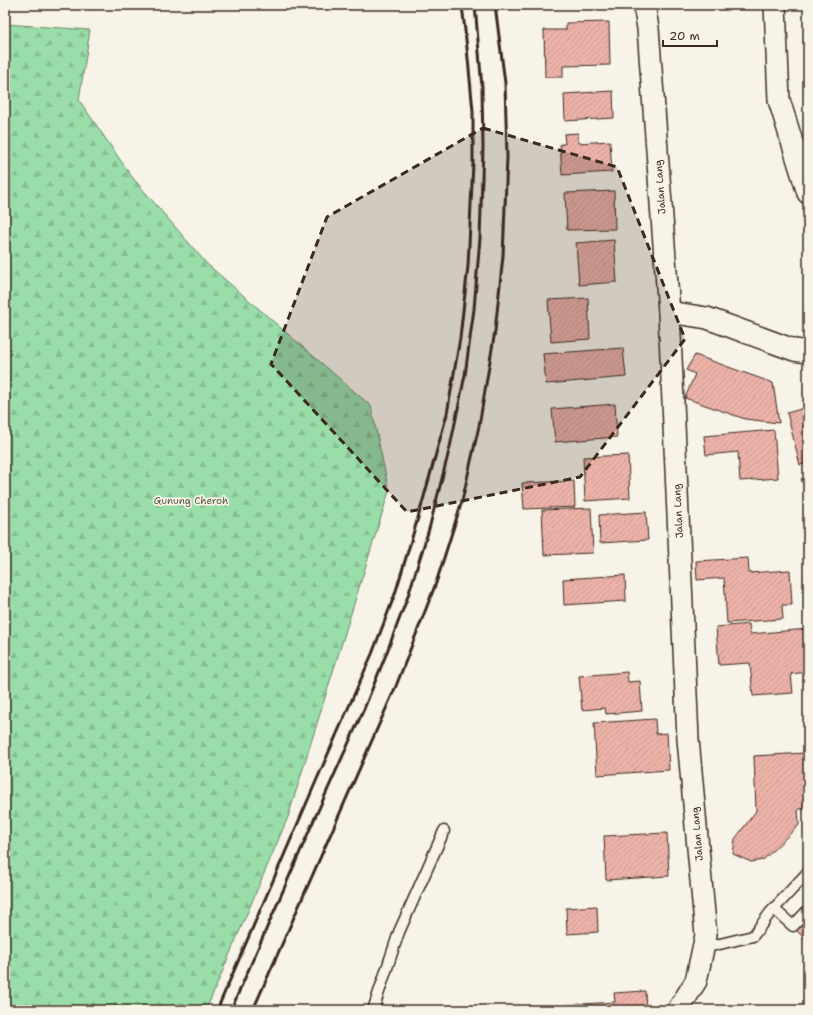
<svg xmlns="http://www.w3.org/2000/svg" width="813" height="1015" font-family="'Shantell Sans',sans-serif">
<style>
.forest{fill:url(#forest-firs);stroke:#6a8464}
.building{fill:url(#building-hatch);stroke:#3b2a1e}
.lines{fill:none;stroke-linecap:round;stroke-linejoin:round}
.service-casing{stroke:#3b2a1e;stroke-width:13}
.minor-casing{stroke:#3b2a1e;stroke-width:24}
.service{stroke:#f7f3e8;stroke-width:10}
.minor{stroke:#f7f3e8;stroke-width:21}
.rail{stroke:#3b2a1e;stroke-width:3}
.marked{fill:#3b2a1e;fill-opacity:0.2;stroke:#3b2a1e;stroke-width:3;stroke-dasharray:8 5;stroke-linejoin:round}
.labels{text-anchor:middle;dominant-baseline:central;stroke-width:3.5;stroke-linejoin:round;paint-order:stroke}
.street-label{font-size:10px;fill:#3b2a1e;stroke:#f7f3e8}
.park-label{font-size:10px;fill:#525741;stroke:#f7f3e8}
</style>
<defs>
<pattern id="forest-firs" width="22" height="20" patternUnits="userSpaceOnUse"><rect width="22" height="20" fill="#99dda9"/><path d="M5 1l3.5 6h-7zM16 11l3.5 6h-7z" fill="#85be91"/></pattern>
<pattern id="building-hatch" width="6" height="6" patternUnits="userSpaceOnUse"><rect width="6" height="6" fill="#ecb2a8"/><path d="M-1 1l2-2M0 6l6-6M5 7l2-2" fill="none" stroke="#cb9990"/></pattern>
</defs>
<rect width="100%" height="100%" fill="#f7f3e8"/>
<filter id="ink" filterUnits="userSpaceOnUse"><feTurbulence type="fractalNoise" baseFrequency=".025" numOctaves="2"/><feDisplacementMap in="SourceGraphic" scale="8" xChannelSelector="R" yChannelSelector="G"/><feConvolveMatrix kernelMatrix="1 2 1 2 8 2 1 2 1" color-interpolation-filters="sRGB"/></filter>
<g filter="url(#ink)">
<polygon class="forest" points="5,24 90,30 79,100 132,177 207,264 371,406 389,491 288,817 206,1010 5,1010"/>
<g class="building">
<polygon points="609,22 610,65 563,66 563,77 545,77 544,30 566,30 566,23"/>
<polygon points="613,91 614,118 565,121 564,94"/>
<polygon points="578,133 578,143 610,141 612,172 562,175 560,144 565,144 564,134"/>
<polygon points="614,191 615,229 567,230 565,193"/>
<polygon points="614,240 617,282 579,285 576,243"/>
<polygon points="588,298 590,339 551,342 548,300"/>
<polygon points="623,348 626,377 546,384 543,354"/>
<polygon points="695,355 773,383 779,423 745,419 685,398 695,374 686,370"/>
<polygon points="615,404 617,437 555,442 552,409"/>
<polygon points="808,407 808,463 800,465 787,413"/>
<polygon points="774,430 778,478 740,481 738,452 706,455 704,436"/>
<polygon points="628,455 630,498 585,501 583,457"/>
<polygon points="808,476 808,497 807,497 801,479"/>
<polygon points="574,481 575,507 524,509 522,483"/>
<polygon points="591,508 593,553 544,555 542,510"/>
<polygon points="646,512 648,540 600,543 599,515"/>
<polygon points="748,558 749,573 790,570 792,605 782,605 783,619 727,623 724,578 697,580 696,561"/>
<polygon points="625,575 626,601 564,605 563,579"/>
<polygon points="749,624 750,634 808,629 808,672 791,674 793,693 753,696 750,663 719,665 716,627"/>
<polygon points="627,672 628,682 640,681 642,711 606,714 605,708 582,710 579,676"/>
<polygon points="655,719 656,734 667,733 669,770 597,775 594,723"/>
<polygon points="805,753 808,809 798,809 799,825 763,860 751,862 733,854 735,839 756,811 754,756"/>
<polygon points="667,833 669,876 606,880 604,836"/>
<polygon points="597,906 598,932 567,934 566,908"/>
<polygon points="808,915 808,942 795,929"/>
<polygon points="645,991 646,1010 566,1010 566,1005 615,1002 614,993"/>
</g>
<g class="lines">
<g class="service-casing">
<g id="service">
<polyline points="774,909 793,926 808,910"/>
<polyline points="703,948 753,936 770,913 808,872"/>
<polyline points="373,1010 399,932 444,831"/>
</g>
</g>
<g class="minor-casing">
<g id="minor">
<polyline points="644,5 648,28 669,312 688,739 706,935 696,981 678,1010"/>
<polyline points="775,5 779,100 808,193"/>
<polyline points="669,312 707,318 794,350 808,352"/>
</g>
</g>
<use href="#service" class="service"/>
<use href="#minor" class="minor"/>
<g class="rail">
<polyline points="217,1010 317,779 372,654 395,594 420,511 447,414 460,338 468,266 473,163 473,111 467,48 462,5"/>
<polyline points="231,1010 313,822 364,709 385,657 408,596 429,529 450,447 465,375 474,309 480,238 483,148 482,88 475,5"/>
<polyline points="253,1010 396,686 436,583 462,501 479,426 495,331 503,256 507,157 505,83 495,5"/>
</g>
</g>
</g>
<path class="marked" d="M483,128L617,167L685,339L580,477L407,512L271,364L327,217Z"/>
<g class="labels">
<g class="street-label">
<text transform="translate(660 187) rotate(-94)">Jalan Lang</text>
<text transform="translate(678 511) rotate(-93)">Jalan Lang</text>
<text transform="translate(697 834) rotate(-95)">Jalan Lang</text>
</g>
<g class="park-label">
<text x="191" y="500">Gunung Cheroh</text>
</g>
</g>
<rect width="813" height="1015" fill="none" stroke="#f7f3e8" stroke-width="20"/>
<rect x="10" y="10" width="793" height="995" fill="none" stroke="#3b2a1e" stroke-width="1.5" filter="url(#ink)"/>
<path d="M663 40v6h54v-6" fill="none" stroke="#3b2a1e" stroke-width="2"/>
<text x="669" y="40" font-size="12" fill="#3b2a1e" stroke="#f7f3e8" stroke-width="3" paint-order="stroke">20 m</text>
</svg>
